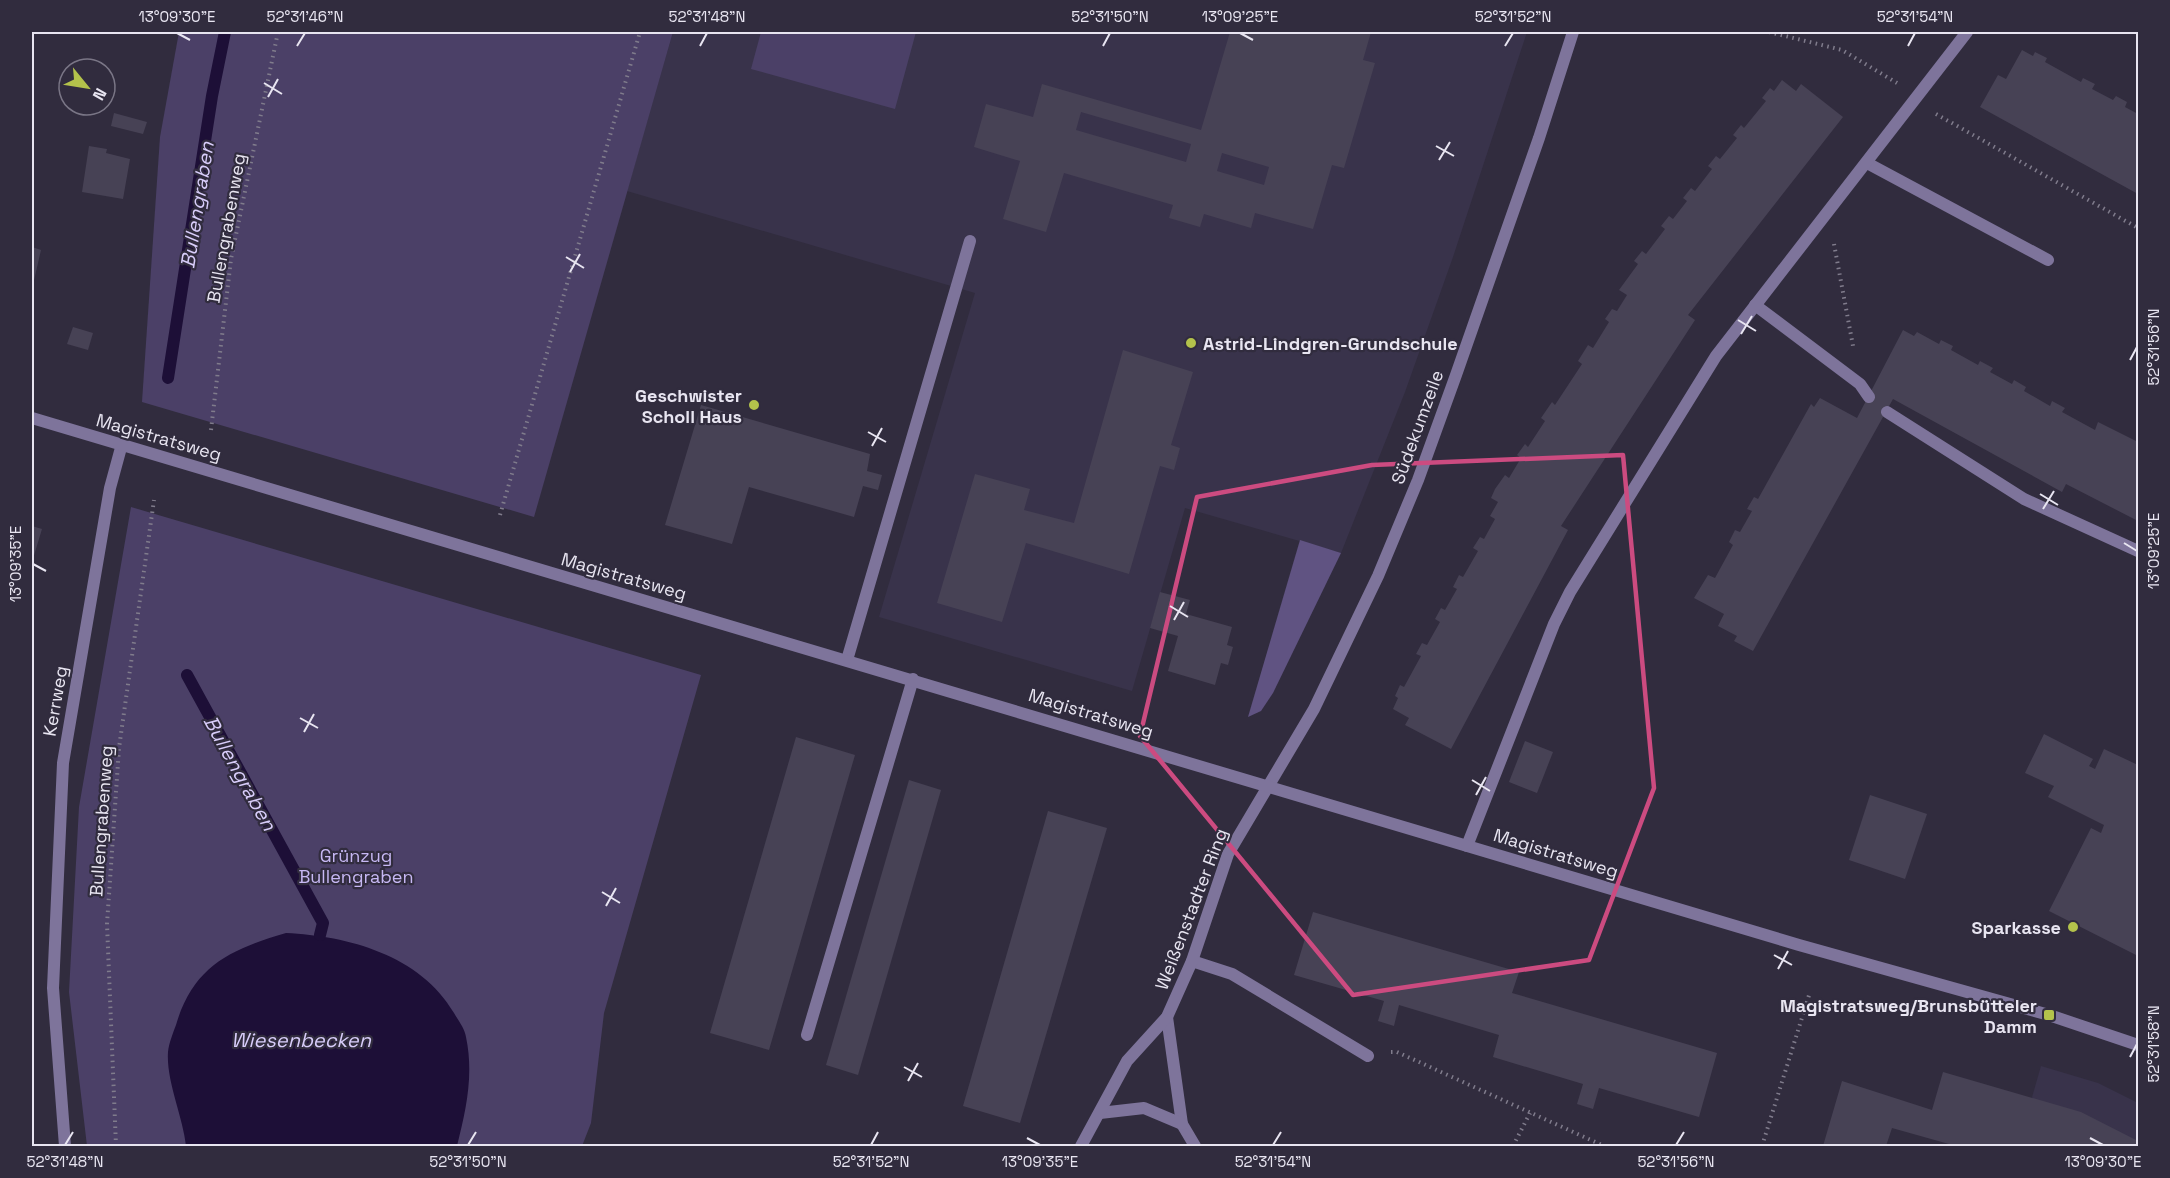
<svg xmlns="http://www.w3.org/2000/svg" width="2170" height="1178" font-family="'Space Grotesk',sans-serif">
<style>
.built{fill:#39334b}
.green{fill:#4b4067}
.forest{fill:#605382}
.water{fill:#1d0f37}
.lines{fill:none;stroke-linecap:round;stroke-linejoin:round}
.stream{stroke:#1d0f37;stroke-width:12}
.building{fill:#474255;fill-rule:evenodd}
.path{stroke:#807c8c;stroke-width:4;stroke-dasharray:1.5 4.5;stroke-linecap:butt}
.service{stroke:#7e749b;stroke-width:12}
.minor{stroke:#7e749b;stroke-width:12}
.tertiary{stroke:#7e749b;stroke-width:12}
.marked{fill:none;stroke:#cc4b80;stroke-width:4.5;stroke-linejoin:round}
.ticks{fill:none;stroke:#e8e5f1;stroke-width:2}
.poi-dot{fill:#b3c24b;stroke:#312c3e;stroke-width:2}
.labels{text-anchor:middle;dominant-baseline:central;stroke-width:4.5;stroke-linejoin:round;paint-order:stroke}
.street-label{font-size:18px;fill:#e8e5f1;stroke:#312c3e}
.poi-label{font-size:18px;font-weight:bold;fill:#e8e5f1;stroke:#312c3e;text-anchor:end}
.park-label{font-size:18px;fill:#c7b8f4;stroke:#312c3e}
.water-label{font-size:20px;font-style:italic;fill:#d8cdfa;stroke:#312c3e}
.neatline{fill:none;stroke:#e8e5f1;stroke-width:2}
.ticks-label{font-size:15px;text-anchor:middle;fill:#e8e5f1}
</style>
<rect width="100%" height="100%" fill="#312c3e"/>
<g class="built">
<polygon points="673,32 1527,32 1453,257 1405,392 1341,553 1185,508 1132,691 879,617 975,293 627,191"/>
<polygon points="2041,1066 2098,1083 2138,1103 2138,1146 2018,1146"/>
</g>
<g class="green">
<polygon points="179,32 673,32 534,517 142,402 160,137"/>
<polygon points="761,32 916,32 895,109 751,69"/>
<polygon points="131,507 701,675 604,1013 591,1123 582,1146 87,1146 69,992 79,807"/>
</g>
<polygon class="forest" points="1300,540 1341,553 1273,693 1261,711 1248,717"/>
<path class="water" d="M286,933C348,936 420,955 454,1013C458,1020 465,1029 466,1037C474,1075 466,1110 457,1146H186C183,1117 166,1081 168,1052C169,1043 173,1033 176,1025C193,966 231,949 286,933Z"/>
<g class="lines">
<g class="stream">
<polyline points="168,378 212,96 225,32"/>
<polyline points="187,675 323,923 320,935"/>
</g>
</g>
<g class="building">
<path d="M1230,32H1371L1363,60L1375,63L1344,168L1332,165L1313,229L1255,213L1251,228L1204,214L1200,227L1169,218L1173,205L1064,173L1046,232L1003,219L1020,161L974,147L986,104L1033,117L1042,84L1201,130ZM1081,112L1191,144L1186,162L1076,130ZM1222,153L1269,167L1264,185L1217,171Z"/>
<polygon points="2022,50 2033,56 2035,52 2047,58 2045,62 2081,82 2083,78 2095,84 2092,89 2113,100 2116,96 2127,102 2125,107 2138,114 2138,194 1980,107 1998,75 2006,79"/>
<polygon points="1782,80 1796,91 1801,84 1843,117 1688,315 1695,320 1561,526 1568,530 1451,749 1405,725 1409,718 1393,709 1398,698 1395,696 1400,685 1404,687 1421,656 1416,654 1422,643 1427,645 1440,622 1435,619 1441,608 1445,610 1457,589 1453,587 1459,575 1463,577 1478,551 1473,548 1480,537 1484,539 1495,519 1490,516 1498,502 1491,498 1495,489 1505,475 1509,478 1521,458 1517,455 1525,444 1528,447 1545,421 1541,418 1552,402 1555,405 1582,364 1578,361 1588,345 1593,348 1609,322 1605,319 1612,309 1617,311 1627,295 1619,290 1638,264 1634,261 1642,251 1646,254 1665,229 1661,226 1669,216 1673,219 1687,201 1683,198 1691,188 1695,191 1712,169 1708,166 1716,156 1720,159 1737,138 1733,135 1741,125 1744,128 1766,101 1762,98 1770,88 1774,91"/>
<polygon points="114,113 147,122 143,134 111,126"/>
<polygon points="89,146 107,149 106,153 130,159 123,199 82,192"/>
<polygon points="32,247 41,250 32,289"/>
<polygon points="73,327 93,333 88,350 67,344"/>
<polygon points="1903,330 1914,336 1917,332 1939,344 1941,340 1953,346 1951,350 1978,365 1980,361 1993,368 1990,372 2012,384 2014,380 2026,387 2024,391 2050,406 2052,401 2065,408 2062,412 2095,430 2098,422 2138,442 2138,521 2066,484 2062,492 1893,399 1753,651 1734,641 1737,636 1718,626 1724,614 1694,598 1708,575 1715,578 1733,545 1729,542 1735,530 1740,532 1752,511 1747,509 1754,497 1758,499 1811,404 1814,407 1820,398 1857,418"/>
<polygon points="1123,350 1193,372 1171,445 1180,448 1174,470 1160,466 1129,574 1026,543 1002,622 937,603 975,474 1030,489 1024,510 1074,523"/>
<polygon points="701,405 870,454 867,471 882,475 878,490 863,486 854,517 749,487 732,544 665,525"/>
<polygon points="32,526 42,529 32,562"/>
<polygon points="1160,592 1190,600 1186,614 1232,627 1227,645 1233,647 1228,665 1221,663 1215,685 1168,671 1178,636 1150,628"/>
<polygon points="2044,734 2093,759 2089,766 2095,769 2104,749 2138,765 2138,956 2049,911 2091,828 2101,833 2104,825 2048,797 2054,786 2025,773"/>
<polygon points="796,737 855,755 769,1050 710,1033"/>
<polygon points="1525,741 1553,752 1537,793 1509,782"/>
<polygon points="909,780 941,790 858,1075 826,1065"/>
<polygon points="1870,795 1927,814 1905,879 1849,860"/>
<polygon points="1048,811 1107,828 1020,1123 963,1106"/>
<polygon points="1313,912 1519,972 1512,993 1717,1053 1699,1117 1599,1088 1593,1109 1577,1104 1583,1084 1493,1057 1499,1035 1399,1005 1394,1026 1378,1021 1384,1001 1294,975"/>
<polygon points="1943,1072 2081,1112 2138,1141 2138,1146 1956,1146 1892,1128 1886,1146 1823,1146 1842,1081 1932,1110"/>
</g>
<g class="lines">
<g class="path">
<polyline points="1769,32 1842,50 1897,83"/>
<polyline points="1936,114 2138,228"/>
<polyline points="1834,244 1853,346"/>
<polyline points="211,430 231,259 278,32"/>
<polyline points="500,515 640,32"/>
<polyline points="1391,1052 1397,1052 1604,1146"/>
<polyline points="116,1146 107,924 119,748 154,500"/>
<polyline points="1513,1146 1530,1113"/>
<polyline points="1762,1146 1810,992"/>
</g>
<g class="service">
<polyline points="1867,163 2048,260"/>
<polyline points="1755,305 1860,384 1869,397"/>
<polyline points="1887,412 2024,499 2138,551"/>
<polyline points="847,660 970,241"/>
<polyline points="1192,961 1232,974 1368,1056"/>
<polyline points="807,1035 913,679"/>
<polyline points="65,1146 53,988 63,763 110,488 122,444"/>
</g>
<g class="minor">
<polyline points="1467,846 1554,624 1570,592 1716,356 1967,32"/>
<polyline points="1167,1017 1182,1124 1195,1146"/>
<polyline points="1100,1113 1144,1108 1182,1124"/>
<polyline points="1081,1146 1127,1061 1167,1017 1192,961 1228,854 1314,709 1378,576 1418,480 1456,375 1539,138 1573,32"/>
</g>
<polyline class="tertiary" points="32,418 1799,945 2049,1015 2138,1045"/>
</g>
<path class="marked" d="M1623,455L1654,788L1589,960L1353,995L1140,736L1197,497L1372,465Z"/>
<path class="ticks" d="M177,33L190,40M1240,33L1253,40M297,46L305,33M700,46L707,33M1103,46L1110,33M1505,46L1513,33M1908,46L1915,33M264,83L282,94M268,97L278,79M1436,146L1454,156M1439,160L1450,142M566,257L584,268M570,272L580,254M1738,320L1756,331M1741,334L1752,316M2130,360L2137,347M868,432L886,442M872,446L882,428M2040,494L2058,505M2043,509L2054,491M2124,543L2137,551M33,564L46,571M1170,606L1188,617M1174,620L1184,602M300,718L318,728M304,732L314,714M1472,780L1490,791M1476,795L1486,777M602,892L620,903M606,906L616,888M1774,955L1792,965M1778,969L1788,951M2130,1057L2137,1044M904,1067L922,1077M908,1081L918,1063M1027,1138L1040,1145M2090,1138L2103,1145M65,1145L73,1132M468,1145L476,1132M871,1145L878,1132M1273,1145L1281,1132M1676,1145L1684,1132"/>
<g class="poi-dot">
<circle cx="1191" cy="343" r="6"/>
<circle cx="754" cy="405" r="6"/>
<circle cx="2073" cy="927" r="6"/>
<rect x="2043" y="1009" width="12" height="12" rx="3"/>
</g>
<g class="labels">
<g class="street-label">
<text transform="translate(226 228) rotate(-80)">Bullengrabenweg</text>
<text transform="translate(1417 427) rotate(-70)">Südekumzeile</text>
<text transform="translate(159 437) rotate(16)">Magistratsweg</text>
<text transform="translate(624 576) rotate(16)">Magistratsweg</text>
<text transform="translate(55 701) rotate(-80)">Kerrweg</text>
<text transform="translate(1091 713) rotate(17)">Magistratsweg</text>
<text transform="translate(101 821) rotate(-86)">Bullengrabenweg</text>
<text transform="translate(1556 853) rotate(17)">Magistratsweg</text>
<text transform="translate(1191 909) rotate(-69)">Weißenstadter Ring</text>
</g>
<g class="poi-label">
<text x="1203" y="343" text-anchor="start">Astrid-Lindgren-Grundschule</text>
<text x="742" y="395">Geschwister<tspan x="742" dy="21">Scholl Haus</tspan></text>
<text x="2061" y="927">Sparkasse</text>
<text x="2037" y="1005">Magistratsweg/Brunsbütteler<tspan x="2037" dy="21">Damm</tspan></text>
</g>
<g class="park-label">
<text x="356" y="855">Grünzug<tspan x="356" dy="21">Bullengraben</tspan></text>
</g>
<g class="water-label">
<text transform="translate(197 205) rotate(-81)">Bullengraben</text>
<text transform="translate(240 773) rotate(61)">Bullengraben</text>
<text x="301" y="1040">Wiesenbecken</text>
</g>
</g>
<rect width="2170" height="1178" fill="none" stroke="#312c3e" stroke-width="66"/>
<g transform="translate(87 87) rotate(120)"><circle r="28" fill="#312c3e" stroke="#7a7686" stroke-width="1.5"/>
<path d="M0-4.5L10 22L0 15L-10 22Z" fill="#b3c24b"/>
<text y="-9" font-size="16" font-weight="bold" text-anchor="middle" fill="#e8e5f1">N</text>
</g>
<rect x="33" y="33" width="2104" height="1112" class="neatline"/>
<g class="ticks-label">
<text x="177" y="22">13°09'30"E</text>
<text x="305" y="22">52°31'46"N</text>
<text x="707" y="22">52°31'48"N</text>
<text x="1110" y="22">52°31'50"N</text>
<text x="1240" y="22">13°09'25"E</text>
<text x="1513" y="22">52°31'52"N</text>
<text x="1915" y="22">52°31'54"N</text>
<text transform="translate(2154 347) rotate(-90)" y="5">52°31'56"N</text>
<text transform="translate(2154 551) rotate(-90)" y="5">13°09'25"E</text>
<text transform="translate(16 564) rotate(-90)" y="5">13°09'35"E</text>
<text transform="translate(2154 1044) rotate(-90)" y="5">52°31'58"N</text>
<text x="65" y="1167">52°31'48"N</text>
<text x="468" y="1167">52°31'50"N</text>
<text x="871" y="1167">52°31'52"N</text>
<text x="1040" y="1167">13°09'35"E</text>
<text x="1273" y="1167">52°31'54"N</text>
<text x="1676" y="1167">52°31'56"N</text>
<text x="2103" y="1167">13°09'30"E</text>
</g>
</svg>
